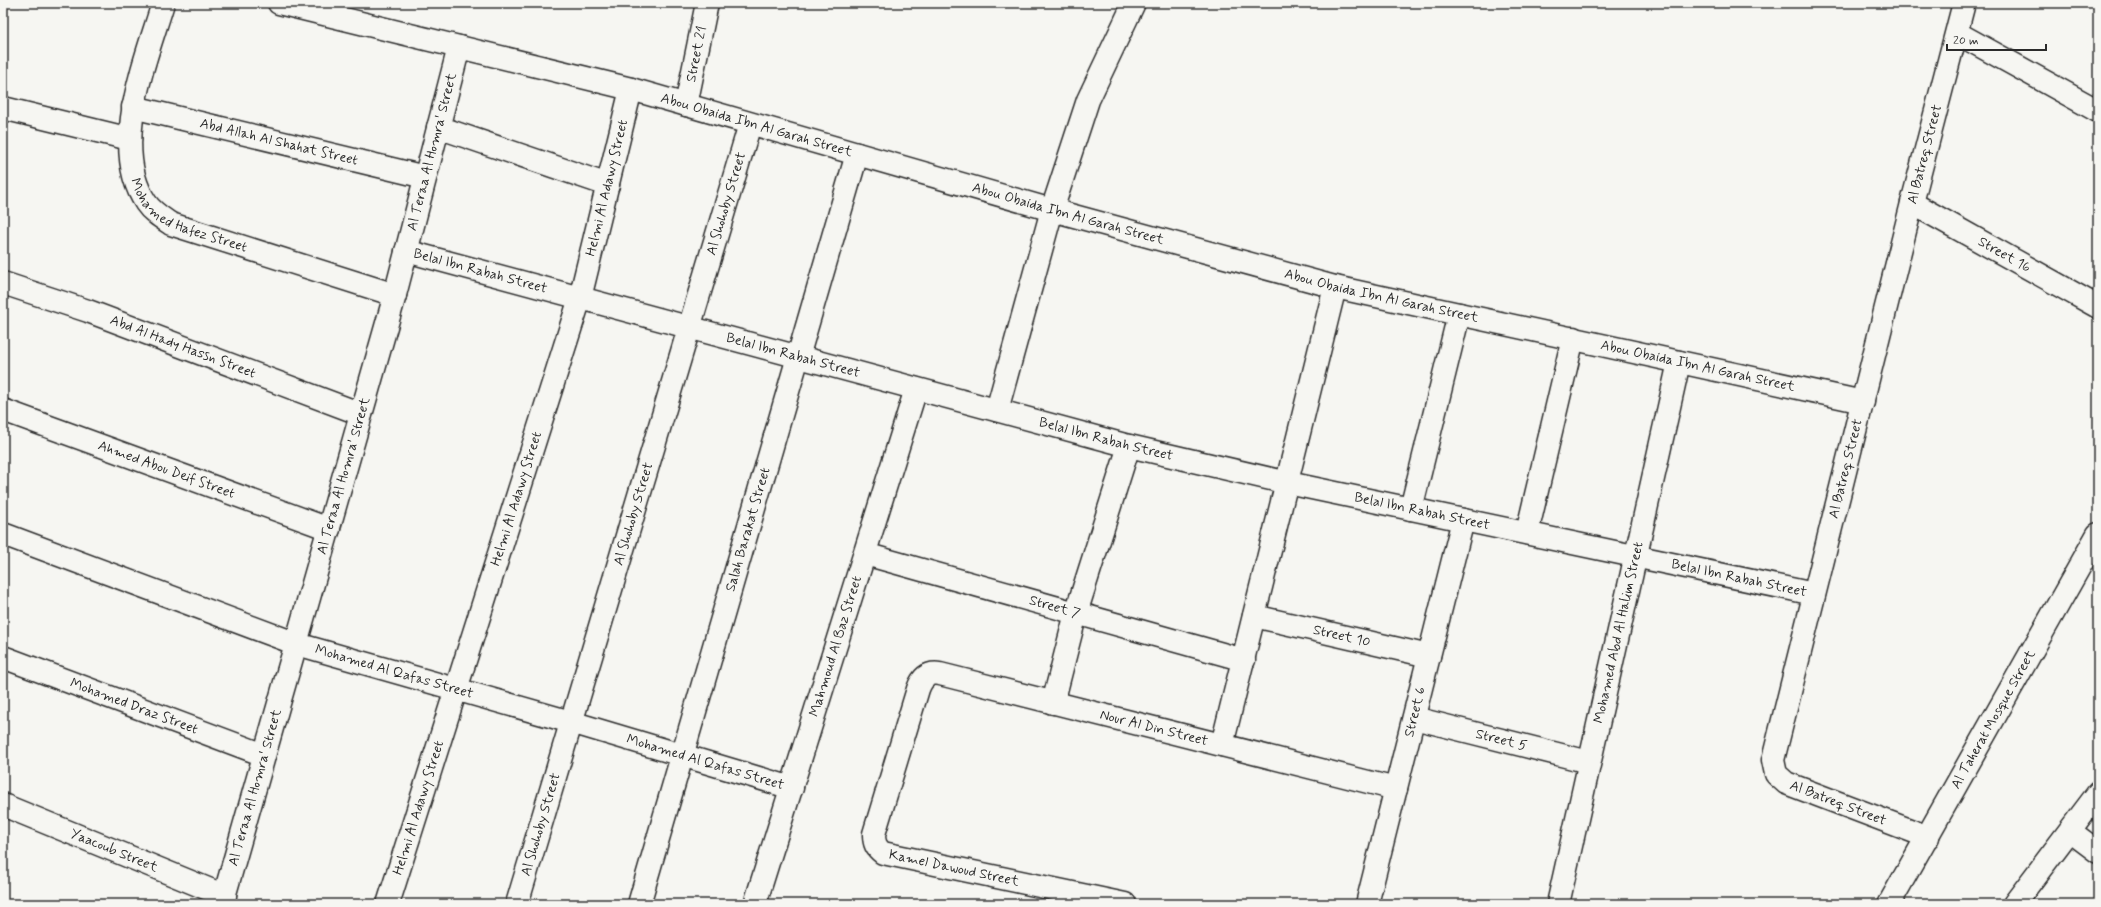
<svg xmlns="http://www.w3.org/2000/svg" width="2101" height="907" font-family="Mynerve,sans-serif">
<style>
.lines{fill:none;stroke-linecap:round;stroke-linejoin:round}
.minor-casing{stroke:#2b2b2b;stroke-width:25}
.minor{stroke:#f6f6f2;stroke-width:22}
.labels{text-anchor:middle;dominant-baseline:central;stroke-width:3.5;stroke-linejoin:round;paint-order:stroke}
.street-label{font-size:14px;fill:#2b2b2b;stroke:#f6f6f2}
</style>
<rect width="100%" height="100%" fill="#f6f6f2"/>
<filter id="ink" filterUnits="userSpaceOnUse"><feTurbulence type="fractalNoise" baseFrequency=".025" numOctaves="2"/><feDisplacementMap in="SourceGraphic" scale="8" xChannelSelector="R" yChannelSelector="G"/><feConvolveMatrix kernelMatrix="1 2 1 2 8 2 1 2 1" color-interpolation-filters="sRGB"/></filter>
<g filter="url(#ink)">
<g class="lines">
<g class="minor-casing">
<g id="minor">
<path id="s1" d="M163,3C146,60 109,148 146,203C152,212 162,218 171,224L395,295"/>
<path id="s2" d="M279,3L631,89L1052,210L1335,287L1863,402"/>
<polyline points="1957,33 2098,111"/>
<path id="s3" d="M686,105L707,3"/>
<path id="s4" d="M133,107L425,177"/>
<polyline points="3,108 130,139"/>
<polyline points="438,127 608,185"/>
<path id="s5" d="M1912,203L2098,307"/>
<path id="s6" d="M406,251L1129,446L1288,483L1814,594"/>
<path id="s7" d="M3,283L88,311L361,414"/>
<path id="s8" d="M3,410L329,529"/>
<polyline points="997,410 1052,210 1088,100 1134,3"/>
<polyline points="1411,509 1459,314"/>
<polyline points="1527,533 1573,338"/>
<path id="s9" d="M3,534L297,644L571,722L792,788"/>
<path id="s10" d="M865,554L1244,660"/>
<path id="s11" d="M1254,616L1429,656"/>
<path id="s12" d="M3,657L264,755"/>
<polyline points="1053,703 1076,613 1129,446"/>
<path id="s13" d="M1414,718L1589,762"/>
<polyline points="1222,745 1335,287"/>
<path id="s14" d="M3,805L225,896"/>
<polyline points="2070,831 2098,852"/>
<path id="s15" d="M1928,837L1786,783L1776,774L1773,760L1912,203L1964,3"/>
<path id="s16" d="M222,904L395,295L459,47"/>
<path id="s17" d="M388,904L580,298L631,89"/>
<path id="s18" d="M517,904L750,124"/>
<path id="s19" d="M639,904L857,154"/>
<path id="s20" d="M755,904L916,389"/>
<path id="s21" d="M1125,904L883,853C876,848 874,843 874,834L918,689C922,678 928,672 940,674L1396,789"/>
<path id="s22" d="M1367,904L1463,520"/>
<path id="s23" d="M1558,904L1679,362"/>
<path id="s24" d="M1889,904L2098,534"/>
<polyline points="2014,904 2098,793"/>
</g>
</g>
<use href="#minor" class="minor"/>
</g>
</g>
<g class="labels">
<g class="street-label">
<text stroke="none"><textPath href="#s3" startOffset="52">Street 21</textPath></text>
<text stroke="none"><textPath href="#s2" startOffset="493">Abou Obaida Ibn Al Garah Street</textPath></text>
<text stroke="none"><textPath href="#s4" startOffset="150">Abd Allah Al Shahat Street</textPath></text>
<text stroke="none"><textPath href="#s16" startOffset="781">Al Teraa Al Homra' Street</textPath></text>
<text stroke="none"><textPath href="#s15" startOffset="804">Al Batreq Street</textPath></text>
<text stroke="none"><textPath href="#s17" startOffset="749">Helmi Al Adawy Street</textPath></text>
<text stroke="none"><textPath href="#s18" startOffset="731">Al Shohoby Street</textPath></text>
<text stroke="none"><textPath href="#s1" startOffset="250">Mohamed Hafez Street</textPath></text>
<text stroke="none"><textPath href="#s2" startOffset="817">Abou Obaida Ibn Al Garah Street</textPath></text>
<text stroke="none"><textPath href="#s5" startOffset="106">Street 16</textPath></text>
<text stroke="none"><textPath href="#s6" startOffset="77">Belal Ibn Rabah Street</textPath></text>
<text stroke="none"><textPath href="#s2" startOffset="1141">Abou Obaida Ibn Al Garah Street</textPath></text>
<text stroke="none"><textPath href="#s7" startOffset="191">Abd Al Hady Hassn Street</textPath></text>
<text stroke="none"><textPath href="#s6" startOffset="401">Belal Ibn Rabah Street</textPath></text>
<text stroke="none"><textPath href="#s2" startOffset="1465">Abou Obaida Ibn Al Garah Street</textPath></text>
<text stroke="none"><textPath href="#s6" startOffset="725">Belal Ibn Rabah Street</textPath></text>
<text stroke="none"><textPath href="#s15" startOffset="480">Al Batreq Street</textPath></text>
<text stroke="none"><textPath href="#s8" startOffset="174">Ahmed Abou Deif Street</textPath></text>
<text stroke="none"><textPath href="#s16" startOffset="445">Al Teraa Al Homra' Street</textPath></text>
<text stroke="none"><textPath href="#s17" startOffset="425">Helmi Al Adawy Street</textPath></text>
<text stroke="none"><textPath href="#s6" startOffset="1049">Belal Ibn Rabah Street</textPath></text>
<text stroke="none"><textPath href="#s18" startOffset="407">Al Shohoby Street</textPath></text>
<text stroke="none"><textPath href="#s19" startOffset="390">Salah Barakat Street</textPath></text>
<text stroke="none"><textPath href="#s6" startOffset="1373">Belal Ibn Rabah Street</textPath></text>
<text stroke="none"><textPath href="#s10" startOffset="197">Street 7</textPath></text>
<text stroke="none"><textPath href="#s23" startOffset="278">Mohamed Abd Al Halim Street</textPath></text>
<text stroke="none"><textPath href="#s11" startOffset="90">Street 10</textPath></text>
<text stroke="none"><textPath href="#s20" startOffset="270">Mahmoud Al Baz Street</textPath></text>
<text stroke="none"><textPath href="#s9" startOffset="415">Mohamed Al Qafas Street</textPath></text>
<text stroke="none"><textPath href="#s12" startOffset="140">Mohamed Draz Street</textPath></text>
<text stroke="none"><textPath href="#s22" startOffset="198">Street 6</textPath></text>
<text stroke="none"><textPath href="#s24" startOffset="212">Al Taherat Mosque Street</textPath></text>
<text stroke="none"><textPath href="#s21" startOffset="671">Nour Al Din Street</textPath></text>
<text stroke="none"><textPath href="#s13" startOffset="90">Street 5</textPath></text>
<text stroke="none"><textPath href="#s9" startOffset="739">Mohamed Al Qafas Street</textPath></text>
<text stroke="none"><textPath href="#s16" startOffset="121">Al Teraa Al Homra' Street</textPath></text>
<text transform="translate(1838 803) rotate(21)">Al Batreq Street</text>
<text stroke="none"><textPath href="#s17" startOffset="101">Helmi Al Adawy Street</textPath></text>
<text stroke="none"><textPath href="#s18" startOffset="83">Al Shohoby Street</textPath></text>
<text stroke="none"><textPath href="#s14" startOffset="120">Yaacoub Street</textPath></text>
<text transform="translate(954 868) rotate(12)">Kamel Dawoud Street</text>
</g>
</g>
<rect width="2101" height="907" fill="none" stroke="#f6f6f2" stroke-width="16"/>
<rect x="8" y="8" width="2085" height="891" fill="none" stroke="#2b2b2b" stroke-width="1.5" filter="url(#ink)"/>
<path d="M1947 44v6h99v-6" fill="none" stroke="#2b2b2b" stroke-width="2"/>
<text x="1953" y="44" font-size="12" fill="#2b2b2b" stroke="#f6f6f2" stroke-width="3" paint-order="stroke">20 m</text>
</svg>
